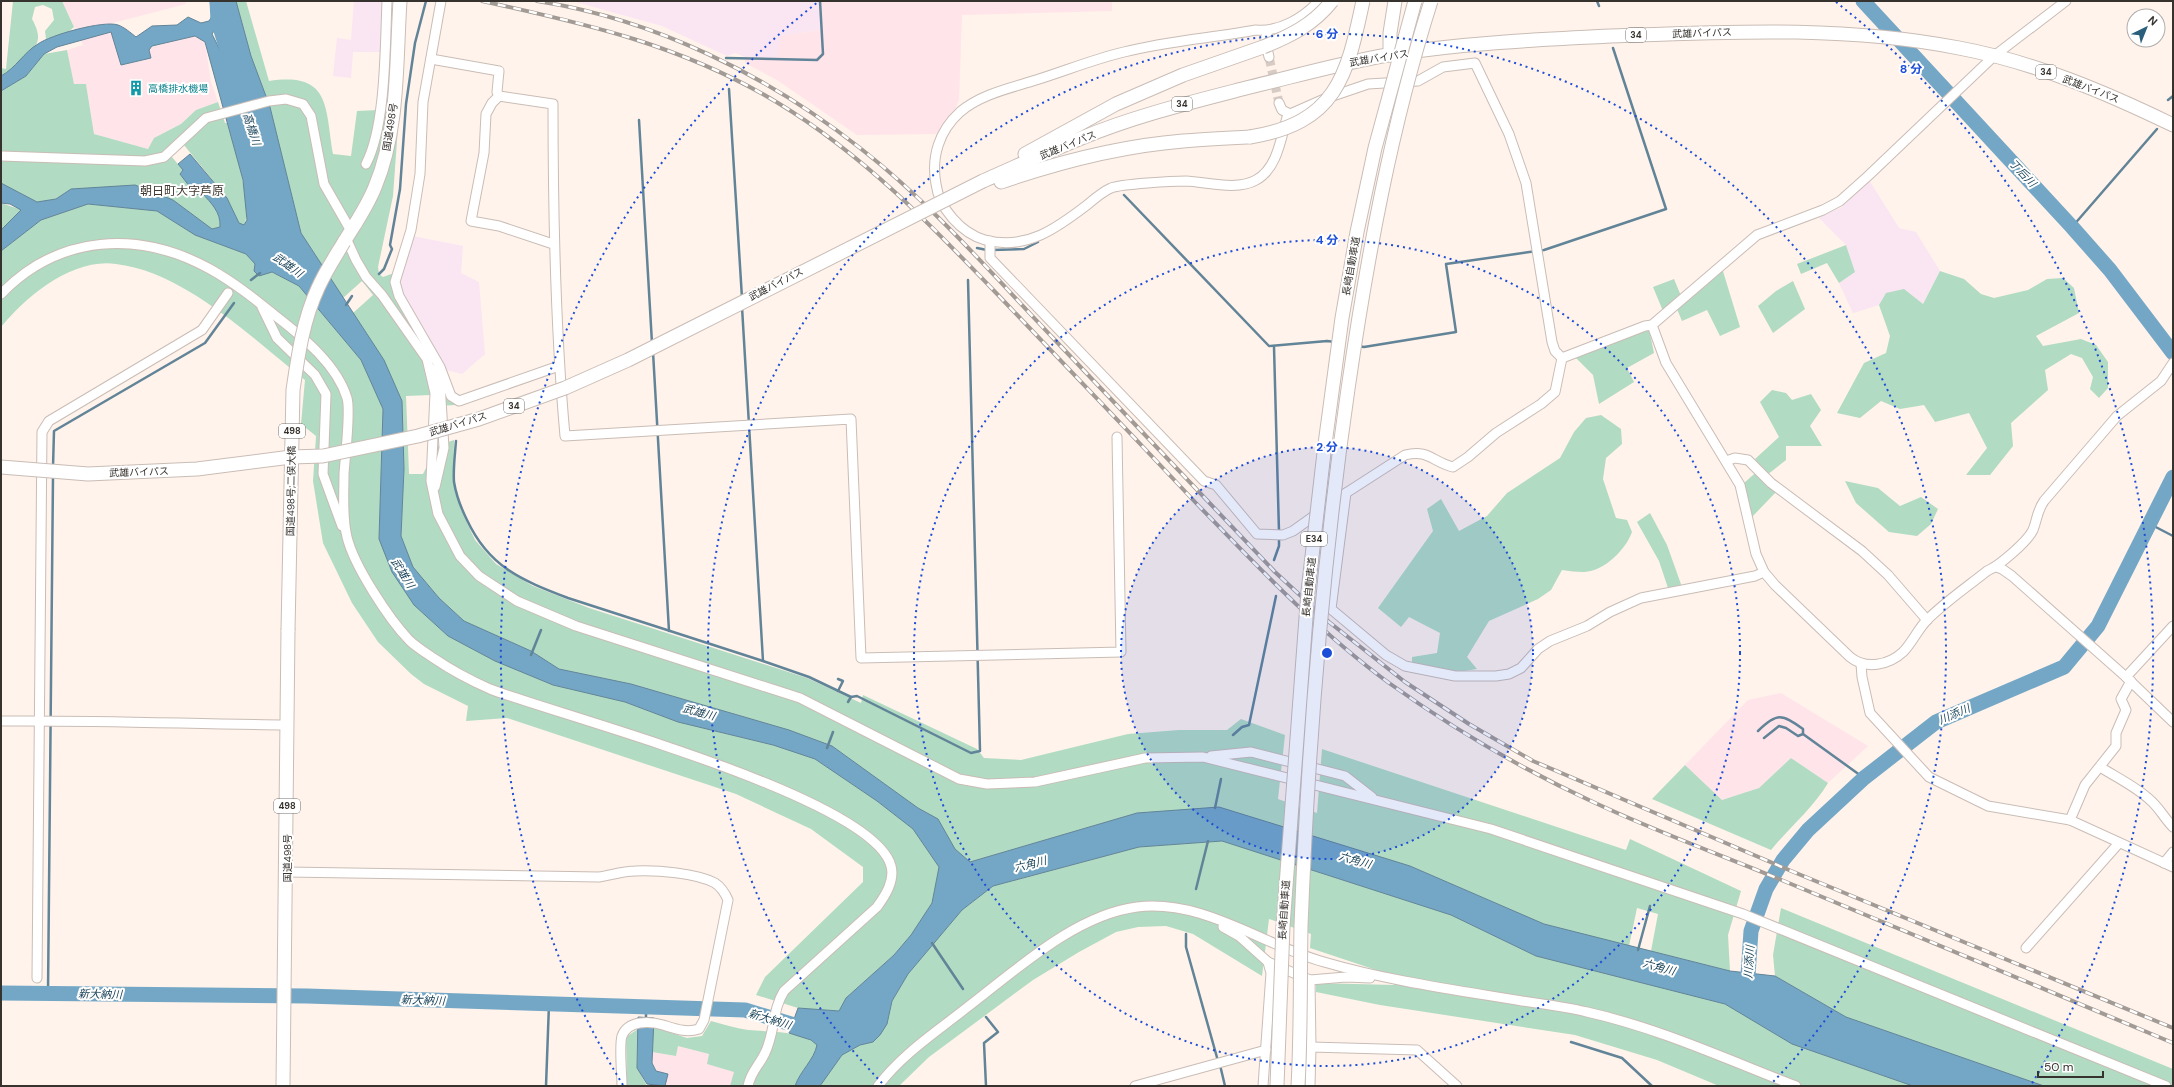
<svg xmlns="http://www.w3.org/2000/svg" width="2174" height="1087" font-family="'DM Sans','Noto Sans JP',sans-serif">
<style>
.commercial{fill:#fae5f3}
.industrial{fill:#ffe4e9}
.green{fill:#b1dbc2}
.water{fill:#74a7c6;stroke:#618498;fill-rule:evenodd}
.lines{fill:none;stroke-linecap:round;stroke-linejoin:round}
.stream{stroke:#618498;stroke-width:2.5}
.river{stroke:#74a7c6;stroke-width:15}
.minor-tunnel{stroke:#d7ccc5;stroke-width:9;stroke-dasharray:9 4.5;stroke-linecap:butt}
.minor-casing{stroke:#c9bdb6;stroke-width:11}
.highway-casing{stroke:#c9bdb6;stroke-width:15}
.minor{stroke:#fff;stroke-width:9}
.highway{stroke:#fff;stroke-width:13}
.rail-casing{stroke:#a29a94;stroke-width:4}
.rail{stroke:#fff;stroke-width:2.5;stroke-dasharray:8;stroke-linecap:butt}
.highway-bridge-casing{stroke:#c9bdb6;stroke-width:15;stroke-linecap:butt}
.highway-bridge{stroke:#fff;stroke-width:13}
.ring{fill:none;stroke:#1d4ed8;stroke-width:2;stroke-dasharray:2 4}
.labels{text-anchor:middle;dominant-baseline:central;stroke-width:4;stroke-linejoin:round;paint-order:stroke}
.shield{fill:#fff;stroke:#72706d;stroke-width:1}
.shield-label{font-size:9px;font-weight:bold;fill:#36322e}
.street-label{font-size:10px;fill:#36322e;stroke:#fff}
.culture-label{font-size:10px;fill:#0d838f;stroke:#fff;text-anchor:start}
.water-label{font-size:11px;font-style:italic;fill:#143e54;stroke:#fff}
.quarter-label{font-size:12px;fill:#413831;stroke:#fff}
.centre{fill:#1d4ed8;stroke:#fff;stroke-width:2}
.ring-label{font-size:12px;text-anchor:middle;font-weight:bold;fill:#1d4ed8;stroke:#fff;stroke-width:4;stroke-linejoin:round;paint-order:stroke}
</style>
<rect width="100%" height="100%" fill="#fff3eb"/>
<g class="commercial">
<polygon points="354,1 385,1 382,52 353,52 351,78 333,76 337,38 351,40"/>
<polygon points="572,1 819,1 821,30 780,36 778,58 745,57 735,53 727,56 662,26"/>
<polygon points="1869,180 1899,228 1916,232 1940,271 1922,305 1886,293 1879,305 1853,313 1839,283 1855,272 1846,245 1819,218 1842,207"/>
<polygon points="408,235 463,246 461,273 479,282 485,354 462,374 446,370 402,295 394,273"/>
</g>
<g class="industrial">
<polygon points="62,1 185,1 186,4 109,24 121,65 151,59 149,50 152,47 195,36 205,43 211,82 218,102 196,110 181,124 154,138 148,149 94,134 86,84 74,85 67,50 83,45"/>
<polygon points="819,1 1112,1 1112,11 962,15 959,100 954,112 936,134 857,135 777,80 745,63 745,57 777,58 780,36 821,30"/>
<polygon points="1781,693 1868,746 1828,783 1791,758 1759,788 1722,800 1685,765 1748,700"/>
<polygon points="678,1046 709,1054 708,1064 735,1072 730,1086 665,1086 668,1074 656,1071 652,1063 652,1052 676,1056"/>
</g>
<g class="green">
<path d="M13,1H62L74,27L66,34L46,39L45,31L54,20L52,9L43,5L35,7L32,19C36,26 41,37 36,45C30,55 11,71 1,76V68L6,69Z"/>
<path d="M236,1H246L269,81C331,72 325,107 333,154L351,156L357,111L378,110L399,113L393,196L378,267L379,274L383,277L394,273L402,295L446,370L455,405L437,406L431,395L406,396L409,474H423L437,446L454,440L453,481L461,510L475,540L496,564L533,586L589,608L807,678L861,703L863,695L977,749L984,758L1021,760L1128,734L1179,730H1227L1241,719L1285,735L1278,799L1317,813L1322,749L1626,850L1630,839L1741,891L1728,935L1730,971L1651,951L1658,914L1637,908L1629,946L1544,924L1410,866L1137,813L970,862L955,849L938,819L918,808L832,746L789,730L631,684L559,669L531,651L464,621L439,598L413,567L401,536L404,469L384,360L353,313L373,295L362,281L343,298L301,233L270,107L251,56Z"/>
<path d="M67,50L74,84H86L94,134L148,149L154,138L181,124L196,110L218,102L225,123H227C233,146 254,205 244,226L239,223L227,198L184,145L171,156L183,170L180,173L196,195L202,192C211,203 221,212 220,227L212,229L173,200L71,189L56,199L37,202L1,183V91L26,76L44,54Z"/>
<polygon points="1,203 22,210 1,230"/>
<path d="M88,204L157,211L195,235L246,254L255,264L299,286L361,360L383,409L379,539L414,605L448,636L495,661L553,685L625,702L678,722L773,745L815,759L877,801L913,829L939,867L932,903L911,935L894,955L846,998L839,1011L798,1008L756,995L765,977L863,882V867L811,829L736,794L507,718L466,721L468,706L424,684L411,674L378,642L352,603L323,543L313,481L316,436L301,424L305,380C253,339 185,272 116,264C72,258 27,296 1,327V251L41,220Z"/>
<polygon points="1846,245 1855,272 1839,283 1827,263 1801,274 1797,264"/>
<polygon points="1722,268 1740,327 1720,336 1707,310 1682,321 1674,302 1663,311 1653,287 1674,279 1684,303"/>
<polygon points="1940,271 1964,279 1981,294 1994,298 2028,290 2047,279 2063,278 2074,288 2079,313 2036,336 2043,346 2081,339 2096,345 2108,362 2108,388 2099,398 2090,389 2093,377 2082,358 2071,354 2045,370 2048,390 2011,423 2013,446 1990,475 1966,475 1987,448 1969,413 1935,422 1924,405 1900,409 1881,401 1860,418 1837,413 1864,363 1886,353 1890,336 1879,305 1886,293 1904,289 1923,304"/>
<polygon points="1793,281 1805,309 1773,333 1758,306 1776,291"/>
<polygon points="1649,329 1654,353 1627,368 1634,382 1599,404 1593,375 1576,358"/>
<polygon points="1772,390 1786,393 1792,400 1811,394 1821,410 1810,426 1822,446 1786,446 1786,460 1762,479 1776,492 1751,518 1744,483 1761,468 1755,459 1779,437 1760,402"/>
<path d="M1601,415L1621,429L1622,444L1606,458L1603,479L1616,518L1627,520L1632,532C1626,549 1605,571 1584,572C1577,572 1569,571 1562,570L1551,590L1538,599L1489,621L1467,657L1477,669L1452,673L1412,664V657L1437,653L1440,633L1409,617L1401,627L1378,608L1433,531L1427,509L1441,499L1459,531L1487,516L1507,493L1560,458L1574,432L1586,418Z"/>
<polygon points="1845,481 1878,488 1900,506 1921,497 1938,509 1931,524 1917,536 1889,532 1856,503"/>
<polygon points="1650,513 1667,545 1682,587 1668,588 1659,561 1637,522"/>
<path d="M1791,758L1828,783C1814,807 1789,828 1771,850L1652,799L1685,765L1722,800L1759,788Z"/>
<polygon points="1222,841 1451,915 1536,956 1726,1004 1792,1044 1913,1086 1719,1086 1657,1060 1575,1035 1380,1005 1316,992 1316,983 1394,985 1394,976 1310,948 1311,934 1269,919 1262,976 1193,934 1166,926 1138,927 1116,932 1079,952 1033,980 929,1057 899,1086 820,1086 842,1055 860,1045 873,1042 887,1024 892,1001 908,974 962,910 993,886 1139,847"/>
<polygon points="1781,908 2173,1069 2173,1086 2044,1086 1846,1017 1775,976 1773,955"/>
<path d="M711,1021C723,1024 735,1028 748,1030C770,1032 799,1030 818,1045C814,1060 800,1071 795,1086H730L734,1072L707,1064L709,1054L678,1046L676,1056L652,1052L653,1027L687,1038L702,1036Z"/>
<polygon points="638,1029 637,1068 647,1086 627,1086 626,1037"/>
</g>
<g class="water">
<path d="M210,1H236L251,56L270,107L301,233L384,360L402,401L404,469L401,536L413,567L439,598L464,621L531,651L559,669L631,684L789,730L832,746L918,808L938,819L955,849L970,862L1137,813L1219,807L1410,866L1544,924L1730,971L1775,976L1846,1017L2044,1086H1913L1792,1044L1725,1004L1536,956L1451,915L1222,841L1139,847L993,886L962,910L908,974L892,1001L887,1024L880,1035L873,1042L860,1045L842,1055L820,1086H795C800,1071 814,1060 817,1045L811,1040L789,1033L798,1008L839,1011L846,998L894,955L911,935L932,903L939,867L913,829L877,801L815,759L773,745L678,722L625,702L553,685L495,661L448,636L414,605L392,572L379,539L383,409L361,360L299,286L272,272L259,276L254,271L255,264L246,254L195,235L157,211L88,204L41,220L1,251V230L21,210L10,204L1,203V183L37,202L56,199L71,189L135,185L173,200L212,229L220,227C221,212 211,203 202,193L196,195L180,174L183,170L178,164L190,154L227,198L239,223L244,225L247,220L243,180L205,42L195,36L152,46L149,50L151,58L121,65L111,32L57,47L44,54L26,76L1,91V76C16,68 24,52 38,44C50,35 104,20 118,25C124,27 131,33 136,37L152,26L177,25L188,17L201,23L209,21L212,16ZM214,31L233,55V61L228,66L212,34Z"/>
<polygon points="638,1017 654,1018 652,1063 656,1071 668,1074 665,1086 647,1084 637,1068"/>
</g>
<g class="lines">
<g class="stream">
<polyline points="1597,1 1599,6"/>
<polyline points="726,58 817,60 823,54 820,1"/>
<polyline points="729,89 742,298"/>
<polyline points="2168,100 2173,96"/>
<polyline points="639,120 652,343"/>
<polyline points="1124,195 1269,346 1327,341 1335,342"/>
<polyline points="2072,227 2157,129"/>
<polyline points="977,248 987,250"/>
<polyline points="992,250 1024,249 1038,242"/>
<polyline points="379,274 384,269 392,249 390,245 400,189 406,104 415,43 426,1"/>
<polyline points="251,280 260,273"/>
<polyline points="346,305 352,296"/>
<polyline points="742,307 763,661"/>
<polyline points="1358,346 1364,347 1456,332 1446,264 1544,250 1666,209 1613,48"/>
<polyline points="1274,347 1279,532"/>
<polyline points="653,352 669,631"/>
<path d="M456,441C455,454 453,469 454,482C456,494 461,508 467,520C489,567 521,580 568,598L763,661L809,677L851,697L848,702"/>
<polyline points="53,467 54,431 205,343 234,303"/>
<polyline points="2148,523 2173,536"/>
<polyline points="1274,560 1279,546 1279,537"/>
<polyline points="531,655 541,630"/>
<polyline points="838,691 843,681 838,679"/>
<polyline points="851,697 857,696 971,753 980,751 968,280"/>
<path d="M1758,731C1777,712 1782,714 1803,729V734L1864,778"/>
<polyline points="1233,735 1242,727 1249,725 1276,596"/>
<polyline points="1764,738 1779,726 1786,728 1798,736 1803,734"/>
<polyline points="827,748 833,732"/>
<polyline points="1215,808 1221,779"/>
<polyline points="1196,889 1208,841"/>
<polyline points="1186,934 1186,947 1218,1061"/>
<polyline points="932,943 963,989"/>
<polyline points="1638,950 1650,906"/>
<polyline points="48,993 53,476"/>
<polyline points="646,1021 646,1007"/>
<polyline points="1571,1042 1622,1058 1652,1086"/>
<polyline points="1220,1065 1225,1086"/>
<polyline points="546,1086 549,1004"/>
<polyline points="986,1086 984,1043 998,1032 986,1017"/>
</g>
<g class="river">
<polyline points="217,1 218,21 237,81"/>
<polyline points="1863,1 2072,227 2110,270 2173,353"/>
<polyline points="1747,990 1751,931 1766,889 1783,860 1808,830 1864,778 1936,722 2064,667 2098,626 2173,477"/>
<polyline points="1,993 307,996 745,1010 811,1030"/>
</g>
<polyline class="minor-tunnel" points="1269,57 1279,103"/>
<g class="minor-casing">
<g id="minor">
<polyline points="441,1 423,102 420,174 411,230 395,282 399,296 440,367 451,396 459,401 559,366"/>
<polyline points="1268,31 1265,39 1269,57"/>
<path d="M431,59L499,71L497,92L499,96L553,104C553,215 555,325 565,436L851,419L861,658L1121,652L1117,437"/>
<polyline points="499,96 492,103 486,114 484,153 471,221 499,226 553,244"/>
<polyline points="1279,103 1282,110 1290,114 1324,99 1368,84 1418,81 1443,67 1475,63 1509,134 1526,183 1552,342 1555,351 1562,358"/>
<path d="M1288,114C1281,137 1278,168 1256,180C1237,191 1207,182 1186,181C1173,181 1121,184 1111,188C1102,192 1094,199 1087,205C1057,228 1026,251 985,240C961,233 939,208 936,184C931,157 939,131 960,112C981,94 1011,88 1036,80C1065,71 1094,59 1124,52C1167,41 1212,38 1256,30C1280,32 1303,18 1319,1"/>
<polyline points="1,156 145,161 164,157 206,118 269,101 286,99 303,104 311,116 324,184 351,231"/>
<path d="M366,164C386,126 385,46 387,1"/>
<polyline points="346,238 356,260 366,277 382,295 427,359 435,393 431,481 438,514 460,556 479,576 517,601 576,626 800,698 959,779 987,784 1035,782 1145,758 1203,757 1491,829 1743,914 2166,1086"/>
<path d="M990,241V258L1204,481L1216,485L1257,534L1283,535L1293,531L1346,493L1405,455C1429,449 1432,462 1453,467L1468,457L1496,433L1541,404L1555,392L1562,358"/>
<path d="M1,294C59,234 139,230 210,269C235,283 256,300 277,317C304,338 337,365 347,398C351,411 345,457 344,474C344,495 342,517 347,537C354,566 389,619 409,640C416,647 426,653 435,659C451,670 472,681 490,689C561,716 873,797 891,866C895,881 885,896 877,907L784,991C772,1010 775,1033 765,1053C759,1066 751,1071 748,1086"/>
<polyline points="262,307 277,338 315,375 326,394 323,474 342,526"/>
<path d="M1652,325L1666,363L1740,485L1756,554L1764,572L1775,585L1850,657C1866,670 1889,665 1903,652C1912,643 1918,629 1927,620C1945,602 1967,587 1987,571C1999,566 2027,542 2033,530C2037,520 2037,511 2044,501L2117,416L2161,381L2173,363"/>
<polyline points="1562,358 1645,326 1652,325 1757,235 1823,210 1840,201 1868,176 1994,56 2066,1"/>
<polyline points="432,369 440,383 444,448 435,487"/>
<polyline points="1726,461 1735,458 1748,460 1771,483 1862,551 1888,575 1927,620"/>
<polyline points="1346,493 1331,609 1386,655 1405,666 1455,676 1496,676 1509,674 1521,668 1538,649 1550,641 1587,626 1610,612 1641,598 1755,576 1764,572"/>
<polyline points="1996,567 2002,569 2012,576 2126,677 2173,722"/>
<polyline points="1861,664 1862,677 1870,713 1929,777 1988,806 2070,820 2173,867"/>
<polyline points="2126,677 2173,626"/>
<path d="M1,721C96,720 192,724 287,725"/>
<polyline points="1211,756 1251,752 1345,776 1372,797"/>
<path d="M2100,767C2116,777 2135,786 2149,799C2159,807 2164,818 2173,827"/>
<polyline points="2070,820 2085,785 2116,746 2116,733 2126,710 2121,699 2131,681"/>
<polyline points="2164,863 2173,852"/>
<path d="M287,872L599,877C611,875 624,871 635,871C657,870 696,873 715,883C721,887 725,893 728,900L704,1020L699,1029C686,1033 676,1029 663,1025C650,1021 628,1020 622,1036C619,1045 622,1075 622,1086"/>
<polyline points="1223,927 1239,936 1268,962 1310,980 1346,977 1370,978"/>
<polyline points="2026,948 2119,843"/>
<polyline points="37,978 42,432 49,421 202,330 228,293"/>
<polyline points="1310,980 1311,1047"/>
<path d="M878,1086C901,1055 936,1032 965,1009C1014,972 1074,915 1137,907C1204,899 1262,945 1324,962C1389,981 1456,990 1522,1001C1544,1004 1566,1007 1587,1012C1659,1028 1728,1060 1796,1086"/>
<polyline points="1135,1086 1266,1050"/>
<polyline points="1263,1086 1271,973 1268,962"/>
<polyline points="1310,1086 1311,1047 1417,1050 1457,1086"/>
</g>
</g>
<g class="highway-casing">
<g id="highway">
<polyline points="1390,55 1390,33 1395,1"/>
<polyline points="1025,154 1116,104 1183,75 1263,47"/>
<path d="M983,181C1015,167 1047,152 1079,139C1134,116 1192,102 1250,87C1296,76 1341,63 1388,55C1469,42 1552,39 1634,35C1743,31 1852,27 1959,48C2034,62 2105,92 2173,125"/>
<path d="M1001,182C1059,162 1121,146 1183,141C1205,139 1228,138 1250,137"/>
<path d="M344,242C355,224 367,207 375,187C399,130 396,62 400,1"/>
<polyline points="283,1086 288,630"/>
</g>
</g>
<use href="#minor" class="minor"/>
<use href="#highway" class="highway"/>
<g class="rail-casing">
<g id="rail">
<path d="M482,1C588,24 684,46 778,103C864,155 931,225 1000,297C1065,365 1131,434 1196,503C1257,566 1318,631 1389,683C1452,728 1520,768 1591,801C1652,830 1716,853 1779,879C1910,933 2042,988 2173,1043"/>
<path d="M537,1C654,19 767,75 860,148C932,204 992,274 1054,339C1128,417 1201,494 1275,572L1329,622L1405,682L1469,724L1533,761L1796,873L2173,1028"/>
</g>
</g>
<use href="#rail" class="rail"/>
<g class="highway-bridge-casing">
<g id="highway-bridge">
<path d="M1263,47C1290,36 1313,25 1332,1"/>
<path d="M1250,137C1336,123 1347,77 1363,1"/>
<polyline points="1,467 88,474 197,469 291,457 323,456 418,436 479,419 565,388 628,360 983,181"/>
<path d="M288,630L293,390C298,356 303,320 318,288C325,272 335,257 344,242"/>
<polyline points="1277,1086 1283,926 1308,591 1325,444 1342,318 1357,232 1375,148 1415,1"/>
<path d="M1298,1086C1301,1033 1300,979 1301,926C1308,746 1322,567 1348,389C1367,258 1391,127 1431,1"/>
</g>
</g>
<use href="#highway-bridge" class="highway-bridge"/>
</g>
<circle cx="1327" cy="653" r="206" fill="#1d4ed8" fill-opacity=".12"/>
<g class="ring">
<circle cx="1327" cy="653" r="206"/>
<circle cx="1327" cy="653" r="413"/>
<path d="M882 1083A619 619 0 1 1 1772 1083"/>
<path d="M623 1085A826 826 0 0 1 818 2M1836 2A826 826 0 0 1 2031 1085"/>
</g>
<defs>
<g id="building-bare" transform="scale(1.2)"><path d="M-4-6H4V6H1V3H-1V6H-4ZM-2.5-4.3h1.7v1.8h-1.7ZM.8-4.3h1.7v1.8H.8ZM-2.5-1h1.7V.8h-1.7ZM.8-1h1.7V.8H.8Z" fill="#0f9aa8" stroke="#fff" stroke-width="2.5" paint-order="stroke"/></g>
</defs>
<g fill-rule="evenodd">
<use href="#building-bare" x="136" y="88"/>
</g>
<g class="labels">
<g class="shield">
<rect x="1626" y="28" width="20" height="14" rx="3"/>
<rect x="2036" y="65" width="20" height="14" rx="3"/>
<rect x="1172" y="97" width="20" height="14" rx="3"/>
<rect x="504" y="399" width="20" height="14" rx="3"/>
<rect x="279" y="424" width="26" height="14" rx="3"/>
<rect x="1301" y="532" width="26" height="14" rx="3"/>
<rect x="274" y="799" width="26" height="14" rx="3"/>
</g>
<g class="shield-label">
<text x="1636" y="35">34</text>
<text x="2046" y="72">34</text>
<text x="1182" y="104">34</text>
<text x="514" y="406">34</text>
<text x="292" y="431">498</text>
<text x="1314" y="539">E34</text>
<text x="287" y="806">498</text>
</g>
<g class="street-label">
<text transform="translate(1702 33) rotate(-2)">武雄バイパス</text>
<text transform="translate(1379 58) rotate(-9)">武雄バイパス</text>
<text transform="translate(2091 89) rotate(21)">武雄バイパス</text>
<text transform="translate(390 127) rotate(-81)">国道498号</text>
<text transform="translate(1068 145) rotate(-22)">武雄バイパス</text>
<text transform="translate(1351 266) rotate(-80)">長崎自動車道</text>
<text transform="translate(776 284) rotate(-27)">武雄バイパス</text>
<text transform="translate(458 424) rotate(-17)">武雄バイパス</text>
<text transform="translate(139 472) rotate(-2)">武雄バイパス</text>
<text transform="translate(291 491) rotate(-89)">国道498号;二俣大橋</text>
<text transform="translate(1309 587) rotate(-84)">長崎自動車道</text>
<text transform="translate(287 858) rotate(-90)">国道498号</text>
<text transform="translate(1284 910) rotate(-86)">長崎自動車道</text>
</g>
<g class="culture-label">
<text x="148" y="88">高橋排水機場</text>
</g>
<g class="water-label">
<text transform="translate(252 129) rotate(72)">高橋川</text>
<text transform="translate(2023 173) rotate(47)">丁后川</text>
<text transform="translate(288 265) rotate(35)">武雄川</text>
<text transform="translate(403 573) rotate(58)">武雄川</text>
<text transform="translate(699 712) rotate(15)">武雄川</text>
<text transform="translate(1954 714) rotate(-24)">川添川</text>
<text transform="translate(1355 860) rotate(16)">六角川</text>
<text transform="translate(1030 864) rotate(-14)">六角川</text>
<text transform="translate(1749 962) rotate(-86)">川添川</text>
<text transform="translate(1659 967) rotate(15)">六角川</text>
<text transform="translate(100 994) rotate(1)">新大納川</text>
<text transform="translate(423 1000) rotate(2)">新大納川</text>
<text transform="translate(770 1019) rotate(17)">新大納川</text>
</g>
<g class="quarter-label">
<text x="182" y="191">朝日町大字芦原</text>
</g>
</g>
<circle cx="1327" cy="653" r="6" class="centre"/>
<g class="ring-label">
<text x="1327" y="38">6 分</text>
<text x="1911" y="73">8 分</text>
<text x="1327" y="244">4 分</text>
<text x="1327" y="451">2 分</text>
</g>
<rect width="2174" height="1087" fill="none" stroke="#36322e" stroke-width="4"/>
<g transform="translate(2146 28) rotate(43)"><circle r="19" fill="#ffffff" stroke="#afadab"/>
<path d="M0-3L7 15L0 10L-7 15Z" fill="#2a5f7b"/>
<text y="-6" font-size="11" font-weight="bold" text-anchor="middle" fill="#36322e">N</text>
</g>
<path d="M2038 1071v6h65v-6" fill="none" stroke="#36322e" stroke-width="2"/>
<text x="2044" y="1071" font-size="12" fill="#36322e" stroke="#ffffff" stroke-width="3" paint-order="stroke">50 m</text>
</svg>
